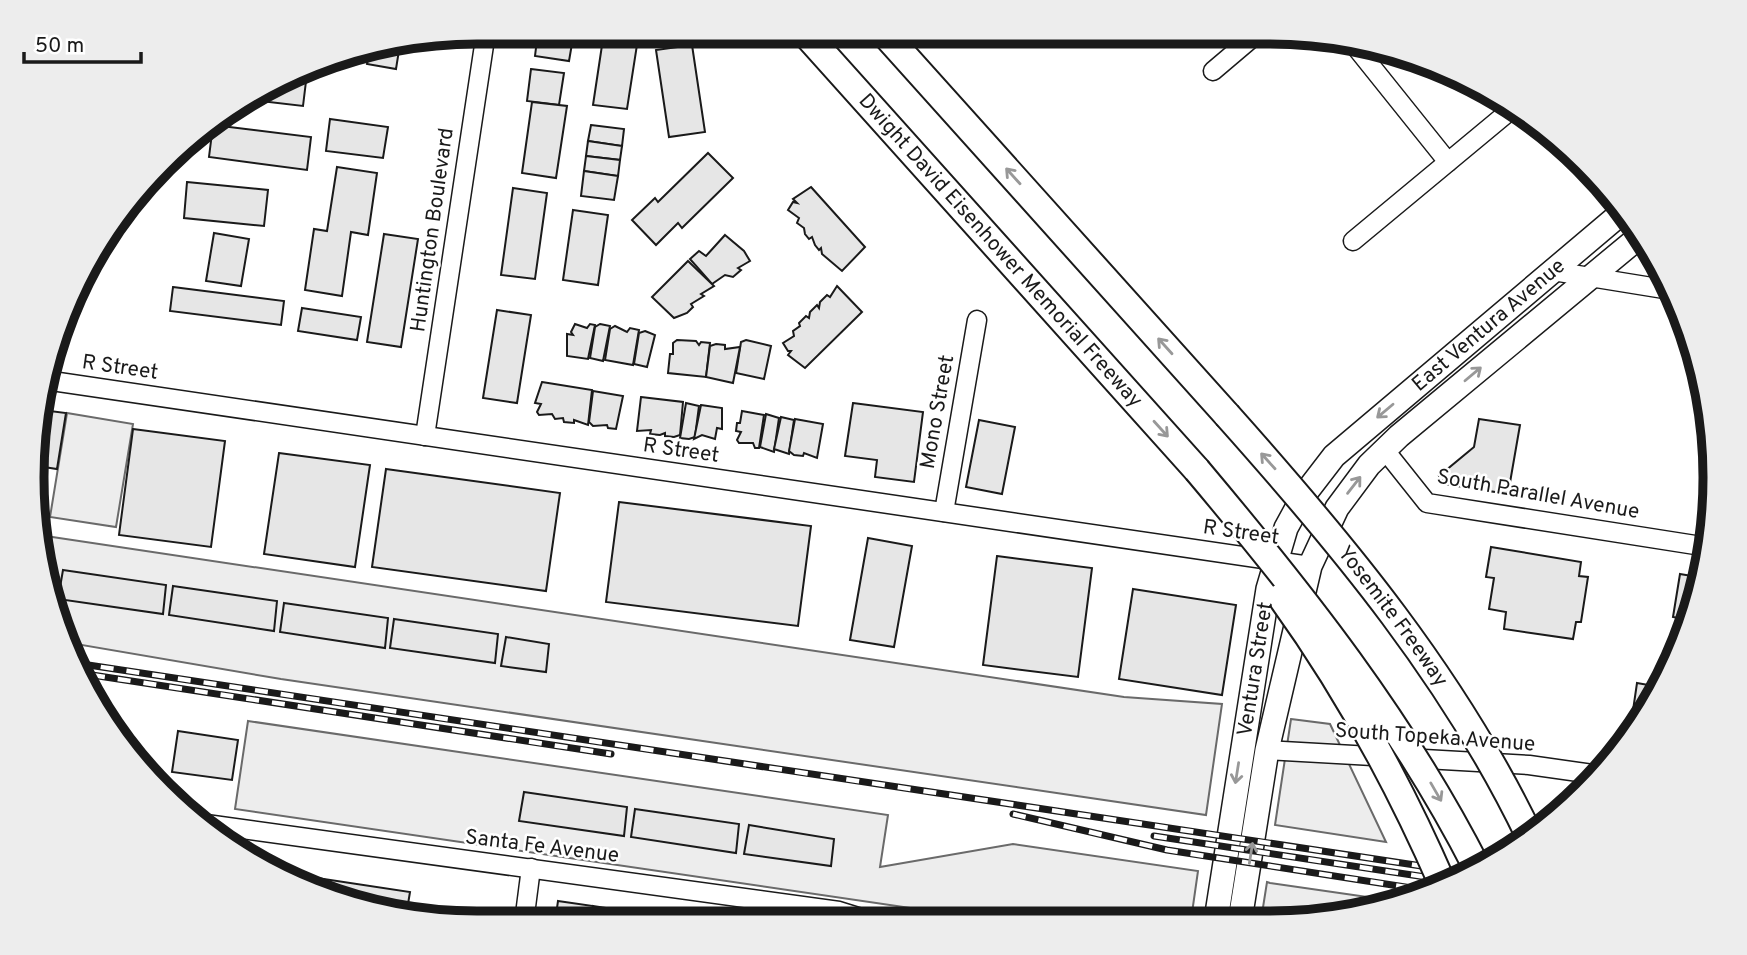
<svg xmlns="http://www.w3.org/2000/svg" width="1747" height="955" font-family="Overpass,sans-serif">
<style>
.built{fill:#ededed;stroke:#6a6a6a;stroke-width:2}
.building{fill:#e6e6e6;stroke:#1a1a1a;stroke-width:2}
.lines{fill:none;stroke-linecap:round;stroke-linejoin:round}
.minor-casing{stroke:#1a1a1a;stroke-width:21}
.major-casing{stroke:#1a1a1a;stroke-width:26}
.highway-casing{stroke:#1a1a1a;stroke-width:30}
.minor{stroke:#fff;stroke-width:18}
.major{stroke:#fff;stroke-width:23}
.highway{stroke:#fff;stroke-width:26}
.rail-casing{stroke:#1a1a1a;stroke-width:7}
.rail{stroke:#fff;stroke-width:4.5;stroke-dasharray:13;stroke-linecap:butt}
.highway-bridge-casing{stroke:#1a1a1a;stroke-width:30;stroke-linecap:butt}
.highway-bridge{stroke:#fff;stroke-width:26}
.oneway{stroke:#989898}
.labels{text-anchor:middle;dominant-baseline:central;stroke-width:5;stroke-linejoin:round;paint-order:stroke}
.street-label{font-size:21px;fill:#1a1a1a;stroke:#fff}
.rim{fill:none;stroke:#1a1a1a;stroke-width:9}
</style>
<rect width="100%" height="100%" fill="#fff"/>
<g class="built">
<polygon points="67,413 133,424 116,527 50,517"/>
<polygon points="39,535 1124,697 1222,704 1206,815 281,679 64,642"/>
<polygon points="1291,719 1330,724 1386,842 1275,825"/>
<polygon points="248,721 888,815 880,867 1013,844 1198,871 1191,920 999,921 235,809"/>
<polygon points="1267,882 1270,883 1402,902 1327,920 1261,920"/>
</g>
<g class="building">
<polygon points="538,32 574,32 569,61 535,56"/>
<polygon points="604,32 639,32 627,109 593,105"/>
<polygon points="400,44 396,69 367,64 370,49"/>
<polygon points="692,45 705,132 669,137 656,50"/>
<polygon points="331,57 329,67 316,65"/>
<polygon points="531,69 564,73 559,105 527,101"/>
<polygon points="302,72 307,73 303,106 251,100"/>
<polygon points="532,102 567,106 556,178 522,173"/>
<polygon points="330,119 388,127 383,158 326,151"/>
<polygon points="213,125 311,137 307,170 209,157"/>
<polygon points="591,125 624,129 622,146 588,141"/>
<polygon points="588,141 622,146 620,160 586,156"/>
<polygon points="708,153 733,178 682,228 678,223 656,245 632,220 655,198 658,202"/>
<polygon points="586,156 620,160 618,176 584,171"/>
<polygon points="337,167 377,173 368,235 351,232 342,296 305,290 314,229 327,231"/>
<polygon points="584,171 618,176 614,200 581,196"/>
<polygon points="187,182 268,190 264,226 184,218"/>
<polygon points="811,187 865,247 842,271 822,254 821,248 819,250 815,245 812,237 809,239 805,234 804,228 797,223 799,218 788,210 793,202 797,203 793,199"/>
<polygon points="513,188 547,193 535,279 501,275"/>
<polygon points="573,210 608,215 598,285 563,280"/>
<polygon points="214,233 249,239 241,286 206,281"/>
<polygon points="384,234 418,239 401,347 367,342"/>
<polygon points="725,235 744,251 750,261 738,268 741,270 733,277 725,275 712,284 690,259 699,251 706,256"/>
<polygon points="688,261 714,286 701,294 704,296 691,304 693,307 687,313 674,318 652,297"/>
<polygon points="837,286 862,312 805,368 788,355 791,351 788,351 783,343 794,336 793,331 800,326 799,323 806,316 809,318 810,312 817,305 819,308 820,302 827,295 830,297"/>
<polygon points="173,287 284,301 281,325 170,311"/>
<polygon points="302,308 361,317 357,340 298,331"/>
<polygon points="497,310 531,315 517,403 483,398"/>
<polygon points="575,324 587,328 590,324 595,325 588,359 567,356 567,334 573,335 571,332"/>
<polygon points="600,324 610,326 603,361 590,358 595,327"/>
<polygon points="615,326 627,332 630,328 639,330 633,365 605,360 610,329"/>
<polygon points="645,331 655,335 647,367 634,364 639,333"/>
<polygon points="677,340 696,341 699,345 701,342 710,343 706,377 668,373 670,354 673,354 673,343"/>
<polygon points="746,340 771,346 764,379 736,373 741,342"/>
<polygon points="716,344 725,345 725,349 740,347 733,383 706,377 710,346"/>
<polygon points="542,382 592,390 588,425 574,420 574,423 564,422 563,418 555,419 552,414 539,415 537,412 541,404 535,403"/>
<polygon points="593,391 623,396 616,429 608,428 607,425 593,426 589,422"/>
<polygon points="641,397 683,402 680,435 674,437 665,436 665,433 660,435 650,434 651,430 637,431"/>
<polygon points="686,403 699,406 695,437 689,439 680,438"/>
<polygon points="853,403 923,412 914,482 875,477 877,460 845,456"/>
<polygon points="701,405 722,408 722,429 717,428 715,439 702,435 694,439"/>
<polygon points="42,410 66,413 57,469 37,466"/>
<polygon points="742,411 764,415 759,448 755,448 753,443 739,443 737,440 741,432 736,431 737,423 740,423"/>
<polygon points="766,414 779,418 774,452 760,447"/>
<polygon points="781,417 794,420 789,454 774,449"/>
<polygon points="795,419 823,424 817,458 804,453 803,456 794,455 789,451"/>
<polygon points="1479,419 1520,425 1508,494 1445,484 1439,476 1474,447"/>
<polygon points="979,420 1015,427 1002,494 966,487"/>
<polygon points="133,429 225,441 211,547 119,535"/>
<polygon points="279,453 370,465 355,567 264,554"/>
<polygon points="386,469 560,493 546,591 372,567"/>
<polygon points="619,502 811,526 798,626 606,602"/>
<polygon points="868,538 912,546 894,647 850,640"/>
<polygon points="1491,547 1581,562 1579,576 1588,577 1581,622 1576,622 1573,639 1504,629 1506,612 1489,609 1494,578 1486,577"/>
<polygon points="997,556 1092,568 1078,677 983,665"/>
<polygon points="46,567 55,568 53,593"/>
<polygon points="63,570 166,585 163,614 58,599"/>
<polygon points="1680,574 1698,577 1683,619 1673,617"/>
<polygon points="173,586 277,601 274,631 169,615"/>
<polygon points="1133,589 1236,605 1222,695 1119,679"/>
<polygon points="284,603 388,618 385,648 280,632"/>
<polygon points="394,619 498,634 495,663 390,648"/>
<polygon points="506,637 549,644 546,672 501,666"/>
<polygon points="1637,683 1660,687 1656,700 1629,738"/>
<polygon points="178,731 238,740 232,780 172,772"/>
<polygon points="524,792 627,807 624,836 519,821"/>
<polygon points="635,809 739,824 736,853 631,837"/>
<polygon points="749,825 834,839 831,866 744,854"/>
<polygon points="275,872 304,876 303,884"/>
<polygon points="304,876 410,892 406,916 362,908 303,884"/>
<polygon points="558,901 593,906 590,922 555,922"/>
<polygon points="593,906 652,915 651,922 590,922"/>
<polygon points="652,915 678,918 678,922 651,922"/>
</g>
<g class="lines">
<g class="minor-casing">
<g id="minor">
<polyline points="1351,41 1448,162"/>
<polyline points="1213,71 1259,32"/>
<polyline points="1353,241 1512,109"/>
<polyline points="1553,271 1664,289"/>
<polyline points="45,380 1310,566"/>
<polyline points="425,436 486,32"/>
<polyline points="1384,449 1427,503 1708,547"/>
<polyline points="944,512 977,320"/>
<polyline points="1267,750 1529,765 1600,775"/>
<polyline points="206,824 839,911 871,921"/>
<polyline points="524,922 531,868"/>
</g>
</g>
<g class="major-casing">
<g id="major">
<path id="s1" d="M1216,920L1268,589L1286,528L1304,495L1334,456L1625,210"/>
<polyline points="1240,920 1267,750 1310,566 1337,508 1369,465 1399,436 1639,237"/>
</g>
</g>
<g class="highway-casing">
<g id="highway">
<path id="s2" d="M804,32L1197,470"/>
<polyline points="883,32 1227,415"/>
</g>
</g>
<use href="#minor" class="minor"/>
<use href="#major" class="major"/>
<use href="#highway" class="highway"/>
<g class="rail-casing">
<g id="rail">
<polyline points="75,663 1468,873"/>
<polyline points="92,675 611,754"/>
<polyline points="1013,814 1167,850 1431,891"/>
<polyline points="1154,836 1452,881"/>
</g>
</g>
<use href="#rail" class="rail"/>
<g class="highway-bridge-casing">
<g id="highway-bridge">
<path id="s3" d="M1227,415C1343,545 1454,678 1530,837"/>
<path d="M1197,470C1303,596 1402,721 1477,868"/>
<path d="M1281,597C1346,687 1399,784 1443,885"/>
</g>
</g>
<use href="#highway-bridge" class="highway-bridge"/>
</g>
<defs><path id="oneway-shaft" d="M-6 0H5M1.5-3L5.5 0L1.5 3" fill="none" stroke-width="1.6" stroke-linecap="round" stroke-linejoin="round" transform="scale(1.75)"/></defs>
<g class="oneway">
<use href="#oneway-shaft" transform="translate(1013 176) rotate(-132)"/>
<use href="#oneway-shaft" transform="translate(1165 346) rotate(-132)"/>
<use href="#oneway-shaft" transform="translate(1473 374) rotate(-40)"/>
<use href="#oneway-shaft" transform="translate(1385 411) rotate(140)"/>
<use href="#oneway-shaft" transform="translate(1161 429) rotate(48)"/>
<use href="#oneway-shaft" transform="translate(1268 461) rotate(-132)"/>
<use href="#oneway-shaft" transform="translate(1354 485) rotate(-52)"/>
<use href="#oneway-shaft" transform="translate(1237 773) rotate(99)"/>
<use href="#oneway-shaft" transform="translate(1436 792) rotate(60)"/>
<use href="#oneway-shaft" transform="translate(1251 853) rotate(-81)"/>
</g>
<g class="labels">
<g class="street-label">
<text transform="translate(433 230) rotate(-82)">Huntington Boulevard</text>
<text stroke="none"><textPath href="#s2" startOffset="294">Dwight David Eisenhower Memorial Freeway</textPath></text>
<text stroke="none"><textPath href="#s1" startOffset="688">East Ventura Avenue</textPath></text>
<text transform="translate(120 368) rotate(8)">R Street</text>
<text transform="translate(938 412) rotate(-80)">Mono Street</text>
<text transform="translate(681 451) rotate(8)">R Street</text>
<text transform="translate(1538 495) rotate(10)">South Parallel Avenue</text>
<text transform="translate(1241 533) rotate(8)">R Street</text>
<text stroke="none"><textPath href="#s3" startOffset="261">Yosemite Freeway</textPath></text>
<text stroke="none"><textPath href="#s1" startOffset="254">Ventura Street</textPath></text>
<text transform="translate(1435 738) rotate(4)">South Topeka Avenue</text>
<text transform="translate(542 847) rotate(7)">Santa Fe Avenue</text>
</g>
</g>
<path d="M0 0H1747V955H0ZM477 44H1270A433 433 0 0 1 1703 477V478A433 433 0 0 1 1270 911H477A433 433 0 0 1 44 478V477A433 433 0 0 1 477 44Z" fill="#ededed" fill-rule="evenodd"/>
<path class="rim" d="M477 44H1270A433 433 0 0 1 1703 477V478A433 433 0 0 1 1270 911H477A433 433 0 0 1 44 478V477A433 433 0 0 1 477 44Z"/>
<path d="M24 52v10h117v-10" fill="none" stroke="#1a1a1a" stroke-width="3.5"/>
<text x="35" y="52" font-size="21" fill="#1a1a1a" stroke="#ffffff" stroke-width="5" paint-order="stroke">50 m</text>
</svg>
